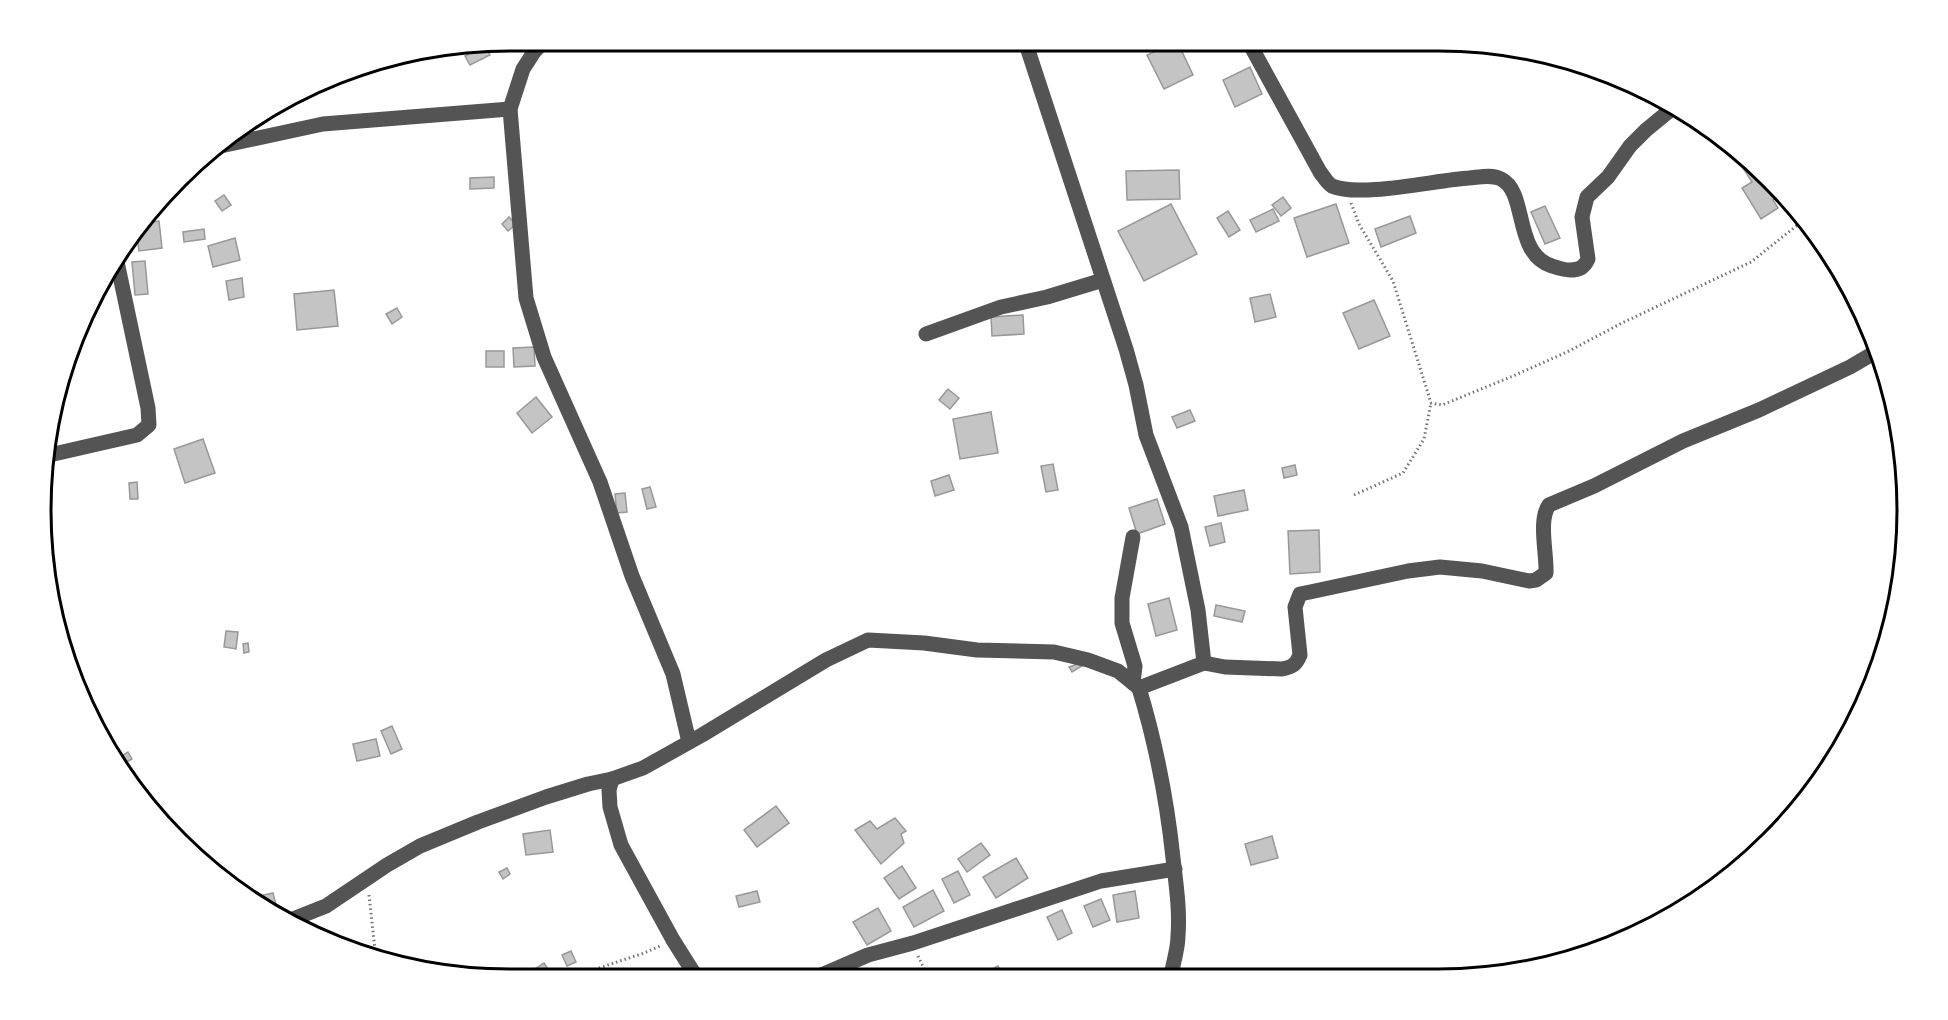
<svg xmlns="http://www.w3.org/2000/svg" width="1948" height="1020" font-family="Figtree,sans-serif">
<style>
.building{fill:#c4c4c4;stroke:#989898;stroke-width:1.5}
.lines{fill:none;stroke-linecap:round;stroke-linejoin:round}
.path{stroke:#767676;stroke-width:3;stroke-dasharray:1.5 3;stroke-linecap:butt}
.minor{stroke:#545454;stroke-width:15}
.rim{fill:none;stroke:#000;stroke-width:3}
</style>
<rect width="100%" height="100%" fill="#fff"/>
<g class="building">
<polygon points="1177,41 1193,75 1164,89 1147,55"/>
<polygon points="484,45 490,55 470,65 465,56"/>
<polygon points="1250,67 1262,94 1235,107 1223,80"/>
<polygon points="1745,158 1784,194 1773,200 1778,208 1761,219 1742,188 1752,182 1739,162"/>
<polygon points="1179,170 1180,199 1127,200 1126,171"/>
<polygon points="494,177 494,188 470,189 470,178"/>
<polygon points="224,195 231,205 222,211 215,201"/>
<polygon points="1283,197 1291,208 1281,216 1272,205"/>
<polygon points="1171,204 1197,254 1144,281 1118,231"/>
<polygon points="1336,204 1349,243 1307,257 1294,218"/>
<polygon points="1545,206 1560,238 1545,244 1531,212"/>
<polygon points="1273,209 1279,221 1256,232 1250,220"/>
<polygon points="1228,211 1240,230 1229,237 1217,218"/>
<polygon points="1410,216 1416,233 1381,247 1375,229"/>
<polygon points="509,217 516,224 508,231 502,224"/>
<polygon points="159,221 162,248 139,251 136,231 144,223"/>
<polygon points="204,229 205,239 184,242 183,232"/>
<polygon points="235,238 240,260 213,267 208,246"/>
<polygon points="145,261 148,294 135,295 132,262"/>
<polygon points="242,278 244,297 229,300 226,281"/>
<polygon points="334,290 338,326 297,330 294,294"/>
<polygon points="1270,294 1276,317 1255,322 1250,298"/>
<polygon points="1374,300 1390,336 1359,349 1343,313"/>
<polygon points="397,308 402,317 392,324 386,314"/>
<polygon points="1023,315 1024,334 992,336 991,317"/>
<polygon points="534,347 535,366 514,367 513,348"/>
<rect x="486" y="351" width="18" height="16"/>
<polygon points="948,389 959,398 950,409 939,400"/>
<polygon points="536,397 552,417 532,433 517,413"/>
<polygon points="1190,410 1195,421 1177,428 1172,417"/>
<polygon points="991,412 998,453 960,459 953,419"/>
<polygon points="203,439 215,473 185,483 174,449"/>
<polygon points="1053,464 1058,490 1046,492 1041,466"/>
<polygon points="1295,465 1297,475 1284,478 1282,468"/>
<polygon points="949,475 954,490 935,496 931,481"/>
<polygon points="137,482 138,499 130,499 129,483"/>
<polygon points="650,487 656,507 647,509 642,489"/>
<polygon points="1244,490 1248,510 1218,516 1214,496"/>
<polygon points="625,493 627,512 617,513 615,494"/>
<polygon points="1157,499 1165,524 1137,534 1129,508"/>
<polygon points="1221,523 1225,542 1210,546 1205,527"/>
<polygon points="1319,530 1320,572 1290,574 1288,531"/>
<polygon points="1169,598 1177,630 1156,636 1148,604"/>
<polygon points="1216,605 1245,611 1242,622 1214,616"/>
<polygon points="226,631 238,632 236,649 224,647"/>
<polygon points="248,643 249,652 244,653 243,644"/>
<polygon points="1074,663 1082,666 1072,672 1069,667 1075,665"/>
<polygon points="392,726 402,749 391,754 381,731"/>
<polygon points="376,739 380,756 357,761 353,744"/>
<polygon points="128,752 132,759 123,764 120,757"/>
<polygon points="776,806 789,823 757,847 744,830"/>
<polygon points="895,818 906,831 901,834 904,843 881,864 855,830 870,821 877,829"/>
<polygon points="550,830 553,852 526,855 523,834"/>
<polygon points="1272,836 1278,858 1251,865 1245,844"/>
<polygon points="981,843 990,855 967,872 958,859"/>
<polygon points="1016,858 1028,878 996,898 983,877"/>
<polygon points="902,866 916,888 899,899 884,878"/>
<polygon points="507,868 510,874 503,879 499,872"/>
<polygon points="958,871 970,895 954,903 942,879"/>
<polygon points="933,890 944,911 914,927 903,907"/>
<polygon points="757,891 760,902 739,907 736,896"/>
<polygon points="1135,891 1139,918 1117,922 1113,895"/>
<polygon points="273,893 276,905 268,907 260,901 259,896"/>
<polygon points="1101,899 1110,920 1093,927 1084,906"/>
<polygon points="878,908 891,931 867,945 853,922"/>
<polygon points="1062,910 1072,933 1058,940 1047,917"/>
<polygon points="571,951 576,962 567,966 562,955"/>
<polygon points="544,963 552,975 546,978 529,978 527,974"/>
<polygon points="998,966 1004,977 977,977"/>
<polygon points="968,971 969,977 950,977 949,975"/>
</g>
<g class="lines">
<g class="path">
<polyline points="1351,203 1359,224 1393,281 1431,403 1442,405 1513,376 1567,352 1622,323 1751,262 1805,219"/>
<polyline points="1354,495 1403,473 1424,439 1431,403"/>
<polyline points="369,895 376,959"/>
<polyline points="918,956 928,977"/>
<polyline points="569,978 644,953 660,946"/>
</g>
<g class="minor">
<polyline points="544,41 534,52 523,69 510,109 526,298 544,357 600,482 632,576 673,674 689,742"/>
<polyline points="1025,41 1126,349 1136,385 1146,435 1181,527 1198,610 1204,663"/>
<path d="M1248,41L1320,172C1324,177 1327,183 1332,186C1360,198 1436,180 1469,178C1480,177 1492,174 1501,179C1528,192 1513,254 1552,266C1558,268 1564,270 1570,270C1579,270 1584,268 1588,259L1582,217L1587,197L1608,177L1630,146L1646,130L1674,107"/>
<polyline points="216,147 323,124 510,109"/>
<polyline points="926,334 1001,307 1047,297 1103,280"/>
<polyline points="45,456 137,435 149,425 148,408 116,257"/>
<polyline points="1133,537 1122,598 1122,623 1135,666 1133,683"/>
<path d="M1139,688C1156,744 1167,801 1173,858C1176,884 1180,910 1178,936C1178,949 1173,963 1171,976"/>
<polyline points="612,779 609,790 610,807 621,845 673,940 697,978"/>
<path d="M288,921L326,906L387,865L420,846L478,822L546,797L588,784L612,779L643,768L702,735L826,660L868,640L924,643L977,650L1054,652L1088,660L1118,671L1139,688L1204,663L1225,667L1282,669C1292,667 1296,665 1300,655L1295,607L1300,594L1310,592L1408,571L1440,567L1482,571L1529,581L1536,580L1546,573C1547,554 1538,520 1549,505L1594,486L1683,441L1759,410L1850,367L1879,350"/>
<polyline points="817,977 868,955 913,943 1101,881 1175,869"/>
</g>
</g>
<path d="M0 0H1948V1020H0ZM510 51H1438A459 459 0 0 1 1897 510V510A459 459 0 0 1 1438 969H510A459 459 0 0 1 51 510V510A459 459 0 0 1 510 51Z" fill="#fff" fill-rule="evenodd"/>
<path class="rim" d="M510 51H1438A459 459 0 0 1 1897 510V510A459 459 0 0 1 1438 969H510A459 459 0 0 1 51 510V510A459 459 0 0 1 510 51Z"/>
</svg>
